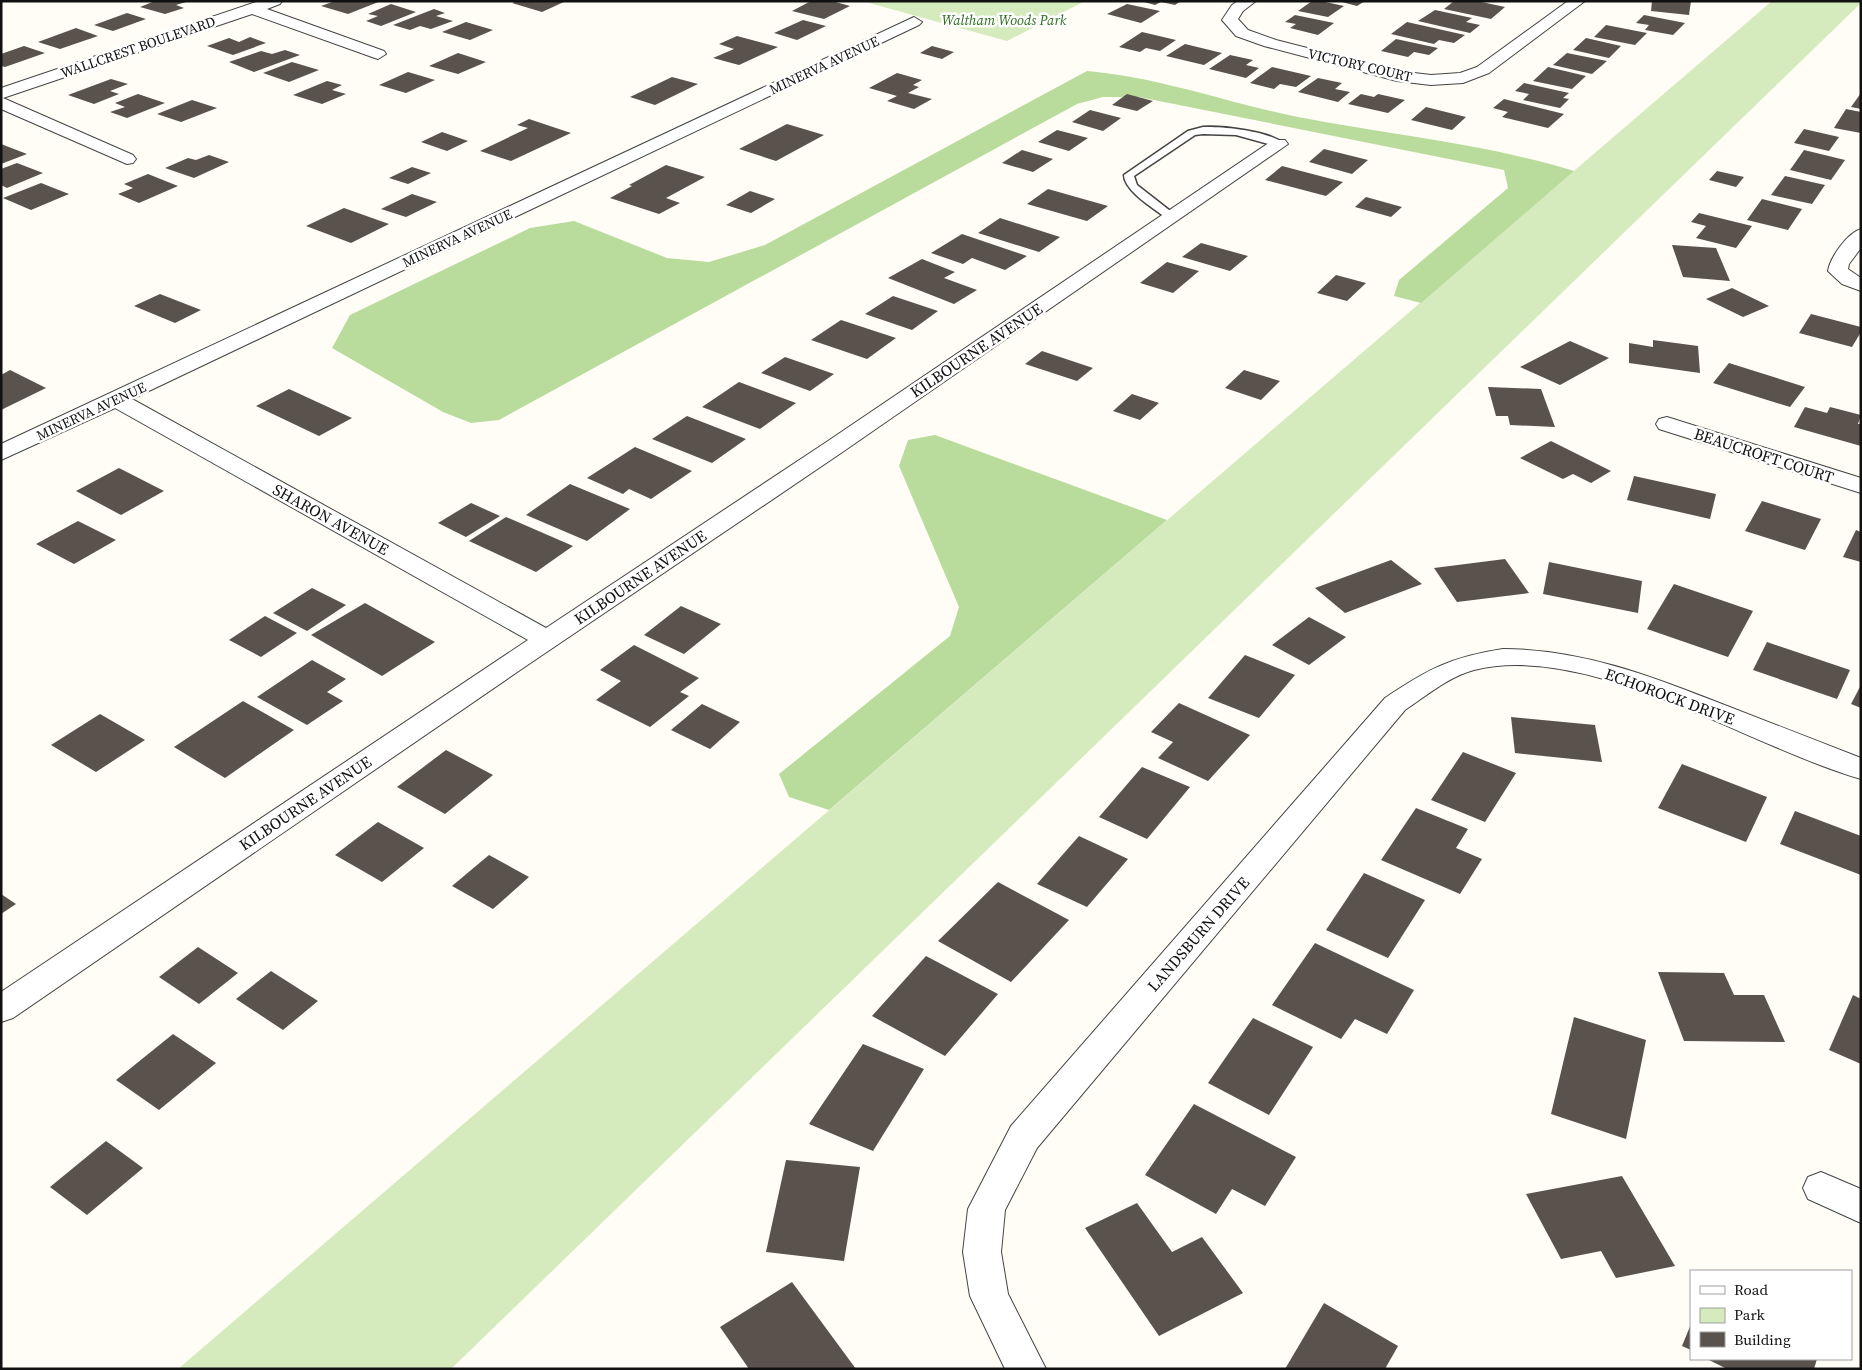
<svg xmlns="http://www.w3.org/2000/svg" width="1862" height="1370" font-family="'Source Serif 4',serif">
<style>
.green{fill:#d5ebbd}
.forest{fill:#b9dc9c}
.building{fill:#5a524d}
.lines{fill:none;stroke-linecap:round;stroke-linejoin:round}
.service-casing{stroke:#444;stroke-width:3}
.minor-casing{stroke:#444;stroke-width:2}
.service{fill:#fff;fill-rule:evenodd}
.minor{fill:#fff;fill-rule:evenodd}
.labels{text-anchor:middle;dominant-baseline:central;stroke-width:5;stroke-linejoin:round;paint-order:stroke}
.far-park-label{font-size:14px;font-style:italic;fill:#2f6b1f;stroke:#fff}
.far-street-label{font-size:14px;fill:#111;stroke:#fff}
.street-label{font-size:16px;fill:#111;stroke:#fff}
</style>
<rect width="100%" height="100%" fill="#fffdf5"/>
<g class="green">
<polygon points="862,1 1085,1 1007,41"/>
<polygon points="1772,1 1861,1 1861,3 451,1369 178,1369"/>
</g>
<g class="forest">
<path d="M1087,71C1159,77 1228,103 1298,117C1390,135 1484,143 1574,171L1421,303L1394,296L1399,280L1508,188L1504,170L1139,97H1103L1077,104L499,420L471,423L443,412L332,348L350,315L530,228L574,221L667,258L709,262L765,245Z"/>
<polygon points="935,435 1167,520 829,810 789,797 779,774 950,636 959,607 899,466 908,440"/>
</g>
<g class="building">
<polygon points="155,1 186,1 186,2 176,5 184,8 165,14 140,7"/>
<polygon points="335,1 381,1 348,14 321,6"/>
<polygon points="517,1 566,1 542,12 512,3"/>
<polygon points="811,1 832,1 850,6 824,19 792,11"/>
<polygon points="1140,1 1181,1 1175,5 1161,2 1155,5"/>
<polygon points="1312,1 1321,1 1344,6 1328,17 1298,11"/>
<polygon points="1338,1 1365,1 1357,6"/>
<polygon points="1454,1 1477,1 1505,7 1491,19 1444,9"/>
<polygon points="1652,1 1691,1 1689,15 1651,11"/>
<polygon points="391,4 416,12 381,26 366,21 378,16 368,14"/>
<polygon points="1127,4 1160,11 1141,23 1107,14"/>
<polygon points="434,9 445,13 436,16 453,21 431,29 420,26 410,30 393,25"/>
<polygon points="1435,10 1472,18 1466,22 1480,25 1470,33 1418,21"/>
<polygon points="127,13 146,19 113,31 94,25"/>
<polygon points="1295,15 1334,23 1318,35 1290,28 1296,24 1285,22"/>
<polygon points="1644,15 1685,23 1673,35 1645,30 1649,25 1636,23"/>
<polygon points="803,20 826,26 797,40 774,33"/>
<polygon points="466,22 493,30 470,40 442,32"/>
<polygon points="1407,22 1465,35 1454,43 1439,40 1434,44 1391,34"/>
<polygon points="1606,25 1647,33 1635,45 1594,37"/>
<polygon points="76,28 98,36 60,49 38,42"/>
<polygon points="1142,32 1176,40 1160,51 1146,48 1140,52 1119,47"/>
<polygon points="737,36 778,47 739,65 713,58 734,49 719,44"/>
<polygon points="250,37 266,43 233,55 207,46 229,38 239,42"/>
<polygon points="1586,38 1621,46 1609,58 1573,50"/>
<polygon points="1396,39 1438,48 1429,55 1414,52 1408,57 1381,51"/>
<polygon points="1185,44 1222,53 1204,65 1166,56"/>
<polygon points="24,46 45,53 5,67 1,66 1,54"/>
<polygon points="932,46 954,52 942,59 920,53"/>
<polygon points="285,50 300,55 254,72 229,62 261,51 272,54"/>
<polygon points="458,53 486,62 458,74 429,66"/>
<polygon points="1567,53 1607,61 1592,74 1553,65"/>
<polygon points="1230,55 1253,60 1246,65 1259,68 1246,78 1209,69"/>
<polygon points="292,62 319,70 289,82 263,73"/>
<polygon points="1272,67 1311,76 1296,87 1280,84 1274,89 1250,83"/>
<polygon points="1548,67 1586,76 1572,89 1533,81"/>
<polygon points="408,72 435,80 406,93 379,85"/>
<polygon points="897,73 922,80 913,85 919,87 908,93 932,99 914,109 887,101 897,96 869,88"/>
<polygon points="672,77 698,84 655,105 630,97"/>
<polygon points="1318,78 1342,83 1335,89 1350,92 1338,102 1298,92"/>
<polygon points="111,79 128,84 110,91 119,94 94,104 68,95"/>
<polygon points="327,81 342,85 332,90 346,94 322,104 293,95"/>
<polygon points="1524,83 1569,93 1563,98 1569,99 1560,108 1523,100 1529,94 1515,91"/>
<polygon points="1861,93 1861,109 1851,107"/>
<polygon points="138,94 165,103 127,118 110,112 125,107 115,103"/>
<polygon points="1127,94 1153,101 1137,111 1112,105"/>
<polygon points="1361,94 1374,97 1378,94 1405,100 1388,113 1348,104"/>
<polygon points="1504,99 1564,114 1548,128 1502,117 1508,112 1493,108"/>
<polygon points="192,100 217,108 181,122 157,114"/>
<polygon points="1426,107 1466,117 1452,130 1411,120"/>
<polygon points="1846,109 1861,112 1861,133 1834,128"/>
<polygon points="1090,110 1121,118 1103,131 1072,122"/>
<polygon points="529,119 571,133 511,161 480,151 528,128 517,125"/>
<polygon points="787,124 824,135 776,161 739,149"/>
<polygon points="1804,129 1839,137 1829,151 1794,143"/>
<polygon points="1057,130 1088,138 1069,151 1038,142"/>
<polygon points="442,132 468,141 447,151 421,142"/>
<polygon points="1,144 27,154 1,164"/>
<polygon points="1324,149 1368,160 1352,174 1309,162"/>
<polygon points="1022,150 1053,159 1033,172 1002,163"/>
<polygon points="1804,150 1845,160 1831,180 1790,170"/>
<polygon points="209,155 229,162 194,178 165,168 188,158 196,160"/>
<polygon points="17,163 43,173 7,188 1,185 1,169"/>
<polygon points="666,165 705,177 666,198 680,203 659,214 610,198 632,186 629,185"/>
<polygon points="1282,166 1343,182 1326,196 1265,180"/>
<polygon points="412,167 431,173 408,184 389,178"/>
<polygon points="1717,171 1744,177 1736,187 1709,180"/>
<polygon points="148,174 178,186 139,203 118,194 133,188 124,184"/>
<polygon points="1785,176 1825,185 1812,204 1771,195"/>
<polygon points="41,183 69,194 31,210 3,198"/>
<polygon points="1048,189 1108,206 1087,221 1027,204"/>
<polygon points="750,191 775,199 751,213 726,205"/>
<polygon points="412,194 437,202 406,217 381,209"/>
<polygon points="1366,197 1402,207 1391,217 1355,207"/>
<polygon points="1762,199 1802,209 1788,230 1747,220"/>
<polygon points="344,208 389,224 351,243 306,226"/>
<polygon points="1699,213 1752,226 1736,248 1696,238 1706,226 1691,222"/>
<polygon points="1000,218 1060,237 1039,252 978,233"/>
<polygon points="962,234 1027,256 1005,270 972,258 963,264 931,253"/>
<polygon points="1201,243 1248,256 1230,271 1182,257"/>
<polygon points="1672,245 1716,248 1730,281 1683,277"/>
<polygon points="922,259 955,272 944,278 977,290 954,304 888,278"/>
<polygon points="1167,262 1199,271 1173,293 1140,283"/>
<polygon points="1336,275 1366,283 1347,301 1317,293"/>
<polygon points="1732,288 1769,306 1743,317 1706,299"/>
<polygon points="160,294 201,310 175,323 134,306"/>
<polygon points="893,296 938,311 912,330 865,314"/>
<polygon points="1811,314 1861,327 1861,332 1852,347 1799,333"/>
<polygon points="841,320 896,338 867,359 811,340"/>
<polygon points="1653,340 1698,346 1700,373 1629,363 1629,343 1653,347"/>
<polygon points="1570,341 1609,358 1560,385 1520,367"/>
<polygon points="1042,351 1093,368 1077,381 1025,364"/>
<polygon points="785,357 834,374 810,391 761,373"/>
<polygon points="1729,363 1805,387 1790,407 1713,383"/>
<polygon points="10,370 46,388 1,410 1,375"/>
<polygon points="1244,370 1280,381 1261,400 1225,388"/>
<polygon points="739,382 796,403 760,429 702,407"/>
<polygon points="1488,387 1541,389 1555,427 1510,425 1508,416 1496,416"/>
<polygon points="289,389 352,418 319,436 256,406"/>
<polygon points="1132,394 1159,403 1140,420 1113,411"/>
<polygon points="1805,407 1827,413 1830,407 1861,415 1858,424 1861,424 1861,446 1794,427"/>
<polygon points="687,416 746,439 712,463 652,439"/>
<polygon points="1551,441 1611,471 1591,483 1573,474 1563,479 1520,458"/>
<polygon points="635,447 692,471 651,499 629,489 623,494 587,478"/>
<polygon points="119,468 164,491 121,515 76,491"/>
<polygon points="1634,476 1716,494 1710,519 1627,500"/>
<polygon points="570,484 630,509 587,541 526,515"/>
<polygon points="1762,501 1821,519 1805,550 1745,531"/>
<polygon points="471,503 500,516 466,537 438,523"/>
<polygon points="506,517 573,546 536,572 469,541"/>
<polygon points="78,521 116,540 74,564 36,544"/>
<polygon points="1856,530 1861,532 1861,562 1843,557"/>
<polygon points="1505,559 1529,593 1457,602 1434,568"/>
<polygon points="1391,560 1422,584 1345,613 1315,588"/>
<polygon points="1549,562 1642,581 1638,613 1543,594"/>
<polygon points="1674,584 1753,611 1728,657 1647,629"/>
<polygon points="312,588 346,605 307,631 273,613"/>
<polygon points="365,603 435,642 382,676 311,635"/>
<polygon points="681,606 721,624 684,654 644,635"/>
<polygon points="265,616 297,633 261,657 229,640"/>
<polygon points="1309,617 1346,637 1309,665 1272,645"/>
<polygon points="1767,642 1850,670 1837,699 1753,670"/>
<polygon points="634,645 699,678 680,692 689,696 650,727 596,700 621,681 600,670"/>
<polygon points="1245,655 1295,675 1259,718 1208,698"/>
<polygon points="312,660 346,679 327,692 343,701 307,725 257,697"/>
<polygon points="1861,685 1861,708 1851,704"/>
<polygon points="243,701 294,730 225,778 174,747"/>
<polygon points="1179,703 1250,735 1208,781 1158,758 1173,742 1151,732"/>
<polygon points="702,704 740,722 710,749 671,730"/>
<polygon points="100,714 145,740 96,772 51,745"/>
<polygon points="1511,717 1595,725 1602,762 1515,753"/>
<polygon points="446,750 493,775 445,814 397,787"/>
<polygon points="1463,752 1516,773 1485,822 1431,800"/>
<polygon points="1682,764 1767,797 1746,842 1658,808"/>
<polygon points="1142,767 1190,787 1147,839 1099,817"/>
<polygon points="1416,808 1468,829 1456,848 1482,859 1460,894 1381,860"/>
<polygon points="1795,811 1861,836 1861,875 1780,844"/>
<polygon points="378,822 424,848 382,882 335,855"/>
<polygon points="1079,836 1128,859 1087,907 1037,884"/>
<polygon points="489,855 529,877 493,909 452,886"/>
<polygon points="1364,873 1425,900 1388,958 1326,930"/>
<polygon points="998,882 1069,920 1011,982 938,941"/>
<polygon points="1,894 16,904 1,914"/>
<polygon points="1315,943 1414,990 1387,1034 1355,1019 1341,1039 1272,1005"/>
<polygon points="198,947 238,973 199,1004 159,977"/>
<polygon points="926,956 998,994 945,1056 872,1016"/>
<polygon points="271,971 318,1001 283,1030 236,999"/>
<polygon points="1658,972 1724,973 1734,995 1764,995 1785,1042 1684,1041"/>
<polygon points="1853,995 1861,999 1861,1064 1829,1050"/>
<polygon points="1574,1017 1646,1040 1626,1139 1551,1114"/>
<polygon points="1253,1018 1313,1047 1269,1115 1208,1083"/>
<polygon points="173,1034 216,1063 159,1110 116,1080"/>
<polygon points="863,1044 924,1069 873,1151 809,1124"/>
<polygon points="1194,1104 1296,1157 1265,1206 1232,1189 1216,1214 1145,1175"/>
<polygon points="106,1141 143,1168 87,1215 50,1187"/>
<polygon points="786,1160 860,1167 844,1261 766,1252"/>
<polygon points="1622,1176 1675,1266 1616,1278 1601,1251 1561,1259 1526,1194"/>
<polygon points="1137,1203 1172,1252 1202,1237 1243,1293 1159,1336 1085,1228"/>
<polygon points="792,1282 856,1369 749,1369 720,1327"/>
<polygon points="1324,1303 1398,1346 1385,1369 1285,1369"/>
<polygon points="1691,1324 1691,1350 1682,1346"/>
<polygon points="1707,1359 1817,1359 1814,1369 1727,1369"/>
</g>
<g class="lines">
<g class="service-casing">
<path id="service" d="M1203,127C1221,126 1271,131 1284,144L1279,147L1236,135L1203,134L1195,135L1134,176L1137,185L1178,217L1172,220L1168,219C1156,210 1124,191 1124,175L1188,131Z"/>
</g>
<g class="minor-casing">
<g id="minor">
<polygon points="259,1 282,1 280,4 267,9 384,51 386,54 378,59 372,57 252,14 3,98 133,155 136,159 133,163 127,164 1,109 1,88"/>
<polygon points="1238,1 1256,1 1243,11 1238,19 1248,30 1276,40 1397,71 1431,75 1460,73 1477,67 1568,1 1585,1 1489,73 1463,83 1431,85 1397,81 1264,46 1236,36 1222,20 1232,5"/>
<polygon points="914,17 922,22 919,25 132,399 546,628 825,443 1273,140 1285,140 1288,144 841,453 526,666 13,1018 1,1022 1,992 528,640 115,408 1,460 1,444"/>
<path d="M1861,229V248L1849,264L1848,269L1861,278V291L1842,284L1828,271C1830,258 1847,233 1861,229Z"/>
<polygon points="1667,417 1861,478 1861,493 1659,429 1656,424 1659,419"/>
<path d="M1503,649C1581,649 1651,676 1722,704C1769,722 1815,740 1861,758V779C1749,747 1590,641 1474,670C1448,677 1426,696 1405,710L1037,1148L1005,1210L1001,1252L1008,1294L1046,1369H1005L970,1296L963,1252L968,1209L1011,1126L1385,698C1428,669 1451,657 1503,649Z"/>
<polygon points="1821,1172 1861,1189 1861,1223 1808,1199 1803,1188 1808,1177"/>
</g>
</g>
<use href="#service" class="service"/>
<use href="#minor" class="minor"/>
</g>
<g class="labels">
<g class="far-park-label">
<text x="1004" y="20">Waltham Woods Park</text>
</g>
<g class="far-street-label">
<text transform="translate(138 47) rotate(-19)">WALLCREST BOULEVARD</text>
<text transform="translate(824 65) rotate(-25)">MINERVA AVENUE</text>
<text transform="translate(1360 65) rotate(13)">VICTORY COURT</text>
<text transform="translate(457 238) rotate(-25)">MINERVA AVENUE</text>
<text transform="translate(91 411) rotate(-25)">MINERVA AVENUE</text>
</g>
<g class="street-label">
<text transform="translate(976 350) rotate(-34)">KILBOURNE AVENUE</text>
<text transform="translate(1764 455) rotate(18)">BEAUCROFT COURT</text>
<text transform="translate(331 519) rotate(29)">SHARON AVENUE</text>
<text transform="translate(640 577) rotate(-34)">KILBOURNE AVENUE</text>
<text transform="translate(1670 696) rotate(20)">ECHOROCK DRIVE</text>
<text transform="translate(305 803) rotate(-34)">KILBOURNE AVENUE</text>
<text transform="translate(1198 934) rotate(-49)">LANDSBURN DRIVE</text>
</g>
</g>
<rect width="1862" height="1370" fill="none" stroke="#111111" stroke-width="5"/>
<rect x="1690" y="1270" width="162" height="90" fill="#ffffff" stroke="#a0a0a0"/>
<rect x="1700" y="1286" width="25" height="8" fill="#ffffff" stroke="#a0a0a0"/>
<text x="1734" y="1295" font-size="15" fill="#111111">Road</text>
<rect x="1700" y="1308" width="25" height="15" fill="#d5ebbd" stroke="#a0a0a0"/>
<text x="1734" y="1320" font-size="15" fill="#111111">Park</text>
<rect x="1700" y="1332" width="25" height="15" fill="#5a524d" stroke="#a0a0a0"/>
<text x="1734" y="1345" font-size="15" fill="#111111">Building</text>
</svg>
